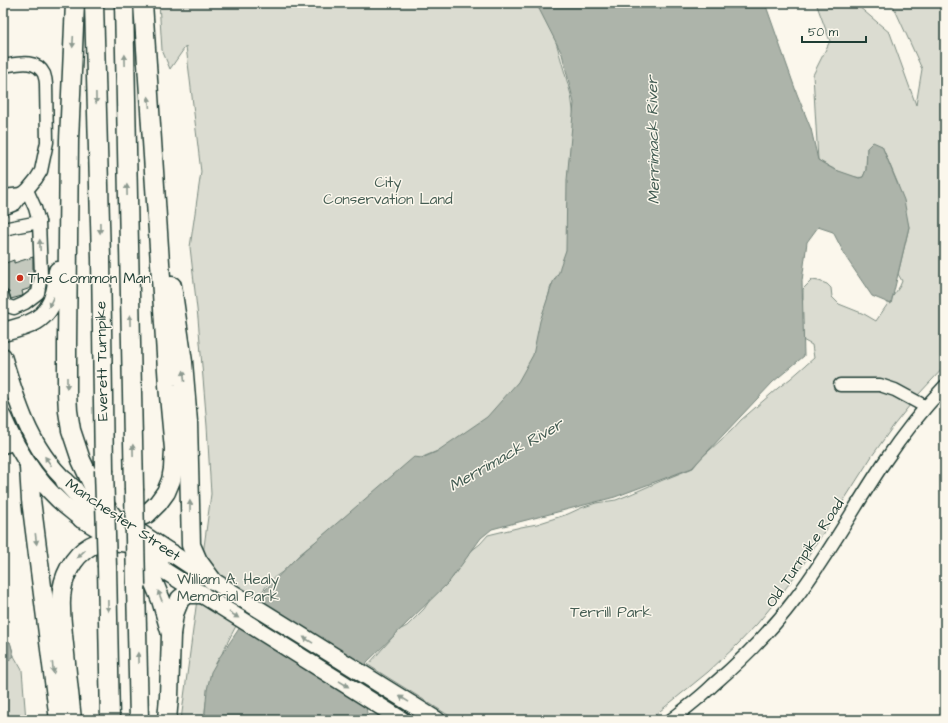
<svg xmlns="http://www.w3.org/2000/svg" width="948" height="723" font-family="'Architects Daughter',sans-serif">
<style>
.green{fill:#dbdcd1;stroke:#7d8c82}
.water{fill:#adb4aa;stroke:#74847b}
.building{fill:#c4c9be;stroke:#1f3d34}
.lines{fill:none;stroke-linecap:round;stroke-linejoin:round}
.minor-casing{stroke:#1f3d34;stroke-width:15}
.major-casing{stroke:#1f3d34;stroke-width:19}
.highway-casing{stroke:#1f3d34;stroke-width:21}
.minor{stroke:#fbf7ec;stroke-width:12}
.major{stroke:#fbf7ec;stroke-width:16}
.highway{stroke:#fbf7ec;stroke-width:18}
.highway-bridge-casing{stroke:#1f3d34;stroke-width:21;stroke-linecap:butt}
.highway-bridge{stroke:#fbf7ec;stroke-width:18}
.oneway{fill:#8d9a90}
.poi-dot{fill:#c8321e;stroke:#fbf7ec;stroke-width:1.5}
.labels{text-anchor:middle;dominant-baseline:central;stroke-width:3;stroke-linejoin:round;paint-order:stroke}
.park-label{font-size:15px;fill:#455d53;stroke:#fbf7ec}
.poi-label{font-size:15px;fill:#1f3d34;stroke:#fbf7ec;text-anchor:start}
.street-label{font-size:15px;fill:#1f3d34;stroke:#fbf7ec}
.water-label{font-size:16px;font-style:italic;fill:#425b52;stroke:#fbf7ec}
</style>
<rect width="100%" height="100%" fill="#fbf7ec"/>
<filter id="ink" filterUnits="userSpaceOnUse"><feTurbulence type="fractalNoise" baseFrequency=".025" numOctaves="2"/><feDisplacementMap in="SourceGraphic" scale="8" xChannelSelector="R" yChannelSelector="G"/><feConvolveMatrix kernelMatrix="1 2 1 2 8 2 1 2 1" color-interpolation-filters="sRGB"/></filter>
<g filter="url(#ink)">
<g class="green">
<polygon points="159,3 545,3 571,95 576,131 578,194 561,276 551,285 544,315 538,349 511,404 455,444 425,456 402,470 320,538 299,555 285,570 271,580 237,624 223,651 206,702 204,720 181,720 211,494 207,426 198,318 190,247 201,172 186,46 170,69 162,50"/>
<path d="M816,3H841L845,6H858L890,33L916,105L922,69L892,3H945V366L918,395L894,425L872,456L813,549L800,569L780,596L757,624L737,645L708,672L649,720H456L368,665L399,630L407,626L424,609L431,598L445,582L453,577L462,558L480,544L488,535L521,527L537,524L568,514L581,508L596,503L616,500L631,494L663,480L693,468L701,458L731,431L741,420L778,388L790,379L814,358L812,345L799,338V316L803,299V289L812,280L819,281L827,284L831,288L832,297L839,304L864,314L876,321L900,286L902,281L898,274L909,227L899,194L898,184L882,146L867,148L866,170L863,177C852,180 828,166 818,160L813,75L830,41Z"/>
<polygon points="3,641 10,642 14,656 22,670 26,720 3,720"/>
</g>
<g class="water">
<polygon points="536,3 765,3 797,94 811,129 818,160 833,169 859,178 863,177 866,170 867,148 873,142 882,146 904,200 909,227 891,304 872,296 847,259 833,232 818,227 807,242 802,281 804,356 773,382 692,468 615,497 492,529 481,538 449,582 367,662 362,678 368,720 207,720 205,713 207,690 211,672 219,658 228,645 265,590 294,560 414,457 422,458 436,452 487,417 518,382 533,355 540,321 553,282 559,272 560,267 566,250 567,180 574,103 562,54"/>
<polygon points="3,641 10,642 14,656 3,665"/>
</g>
<polygon class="building" points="33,257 33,275 31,288 22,291 23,295 22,296 11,299 9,292 6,290 3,280 3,273 5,272 3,264 14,260 14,263"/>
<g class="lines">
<g class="minor-casing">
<g id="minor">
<path d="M3,66C17,64 36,58 44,74C45,77 46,81 46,84L47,142L41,171L36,179L27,190L22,194L15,204L3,209"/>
<polyline points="3,196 22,194"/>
<polyline points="3,229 39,222"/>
<polyline points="3,297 5,305 14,308 25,303 38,293 41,275 39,222 35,208 27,190"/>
<polyline points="840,385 880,385 895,390 919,403 925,407"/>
<polyline points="3,447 16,443"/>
<path d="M671,720C685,709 700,698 713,685C743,659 771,631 795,599C827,557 853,509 883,464C901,437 922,410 945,386"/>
</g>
</g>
<g class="major-casing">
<g id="major">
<path d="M3,356C18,406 32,455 75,489"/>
<path d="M3,417C19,455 42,489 75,514C88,524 103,531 116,541"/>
<polyline points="126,523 212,580 437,720"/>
<polyline points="149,561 201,594 402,720"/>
</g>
</g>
<g class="highway-casing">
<g id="highway">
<polyline points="75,3 69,140 67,344 67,393 68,411 71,430 81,460 93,486 110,513 117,522 161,568"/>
<polyline points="94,3 101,258 104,470"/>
<polyline points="124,3 134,489"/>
<polyline points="172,286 183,362 188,422 191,545 198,561 212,580"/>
<path d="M3,332C28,326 48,321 55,293C57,286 57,278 58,271"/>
<polyline points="29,467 31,500 59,720"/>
<polyline points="65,481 92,510 107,523"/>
<polyline points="82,519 117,522 142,516 147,514 158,503 166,492 171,480 173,469 174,449 168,385 143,3"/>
<polyline points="139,555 148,569 161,600 171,634"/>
<polyline points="107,567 110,720"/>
<polyline points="136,585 139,720"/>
<path d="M72,720C69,692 66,664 63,635C62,620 59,605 62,590C65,570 78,550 97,543C113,537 155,548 171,553"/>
<polyline points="167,720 169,697 171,634 174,614 180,599 184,596 189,594 201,594"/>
</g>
</g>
<use href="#minor" class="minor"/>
<use href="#major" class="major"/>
<use href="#highway" class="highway"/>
<g class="highway-bridge-casing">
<g id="highway-bridge">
<polyline points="104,470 107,567"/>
<polyline points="134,489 136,585"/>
</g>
</g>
<use href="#highway-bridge" class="highway-bridge"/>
</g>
<defs><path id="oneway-solid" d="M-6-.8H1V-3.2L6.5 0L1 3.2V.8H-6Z"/></defs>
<g class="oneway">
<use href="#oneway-solid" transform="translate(73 42) rotate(93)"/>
<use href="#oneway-solid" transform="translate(125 60) rotate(-91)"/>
<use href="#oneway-solid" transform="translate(96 98) rotate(89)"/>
<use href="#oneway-solid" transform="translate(149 102) rotate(-94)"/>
<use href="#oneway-solid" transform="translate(127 190) rotate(-91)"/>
<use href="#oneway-solid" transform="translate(100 228) rotate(89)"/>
<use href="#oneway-solid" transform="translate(40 245) rotate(-92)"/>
<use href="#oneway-solid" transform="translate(51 302) rotate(115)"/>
<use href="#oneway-solid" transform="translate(130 320) rotate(-91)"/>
<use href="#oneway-solid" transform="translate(184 376) rotate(-95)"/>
<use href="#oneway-solid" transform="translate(67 383) rotate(90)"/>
<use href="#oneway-solid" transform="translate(133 450) rotate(-91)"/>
<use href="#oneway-solid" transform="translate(48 461) rotate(-125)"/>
<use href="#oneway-solid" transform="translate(190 506) rotate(-91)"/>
<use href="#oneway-solid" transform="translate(36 539) rotate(83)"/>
<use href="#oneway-solid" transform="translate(81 554) rotate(137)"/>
<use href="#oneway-solid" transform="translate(160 596) rotate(-111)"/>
<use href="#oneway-solid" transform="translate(108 606) rotate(89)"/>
<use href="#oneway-solid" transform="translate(234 615) rotate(32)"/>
<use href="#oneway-solid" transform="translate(308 640) rotate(-148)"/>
<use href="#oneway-solid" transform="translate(138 658) rotate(-91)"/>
<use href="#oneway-solid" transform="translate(53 668) rotate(83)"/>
<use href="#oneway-solid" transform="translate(344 684) rotate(32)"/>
<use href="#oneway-solid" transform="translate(404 699) rotate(-148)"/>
</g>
</g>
<circle class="poi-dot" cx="20" cy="278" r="4"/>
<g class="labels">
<g class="park-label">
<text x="388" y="182">City<tspan x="388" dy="17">Conservation Land</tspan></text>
<text x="228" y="579">William A. Healy<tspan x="228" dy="17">Memorial Park</tspan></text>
<text x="611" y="612">Terrill Park</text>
</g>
<g class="poi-label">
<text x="28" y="278">The Common Man</text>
</g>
<g class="street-label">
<text transform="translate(102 361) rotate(-91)">Everett Turnpike</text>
<text transform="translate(123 520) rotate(34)">Manchester Street</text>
<text transform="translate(805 553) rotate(-56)">Old Turnpike Road</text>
</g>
<g class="water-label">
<text transform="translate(653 140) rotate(-91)">Merrimack River</text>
<text transform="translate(506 455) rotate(-30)">Merrimack River</text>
</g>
</g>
<rect width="948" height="723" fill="none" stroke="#fbf7ec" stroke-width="16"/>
<rect x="8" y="8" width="932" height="707" fill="none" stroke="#1f3d34" stroke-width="1.5" filter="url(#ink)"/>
<path d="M802 36v6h64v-6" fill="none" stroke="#1f3d34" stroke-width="2"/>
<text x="808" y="36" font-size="12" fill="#1f3d34" stroke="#fbf7ec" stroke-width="3" paint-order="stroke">50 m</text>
</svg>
